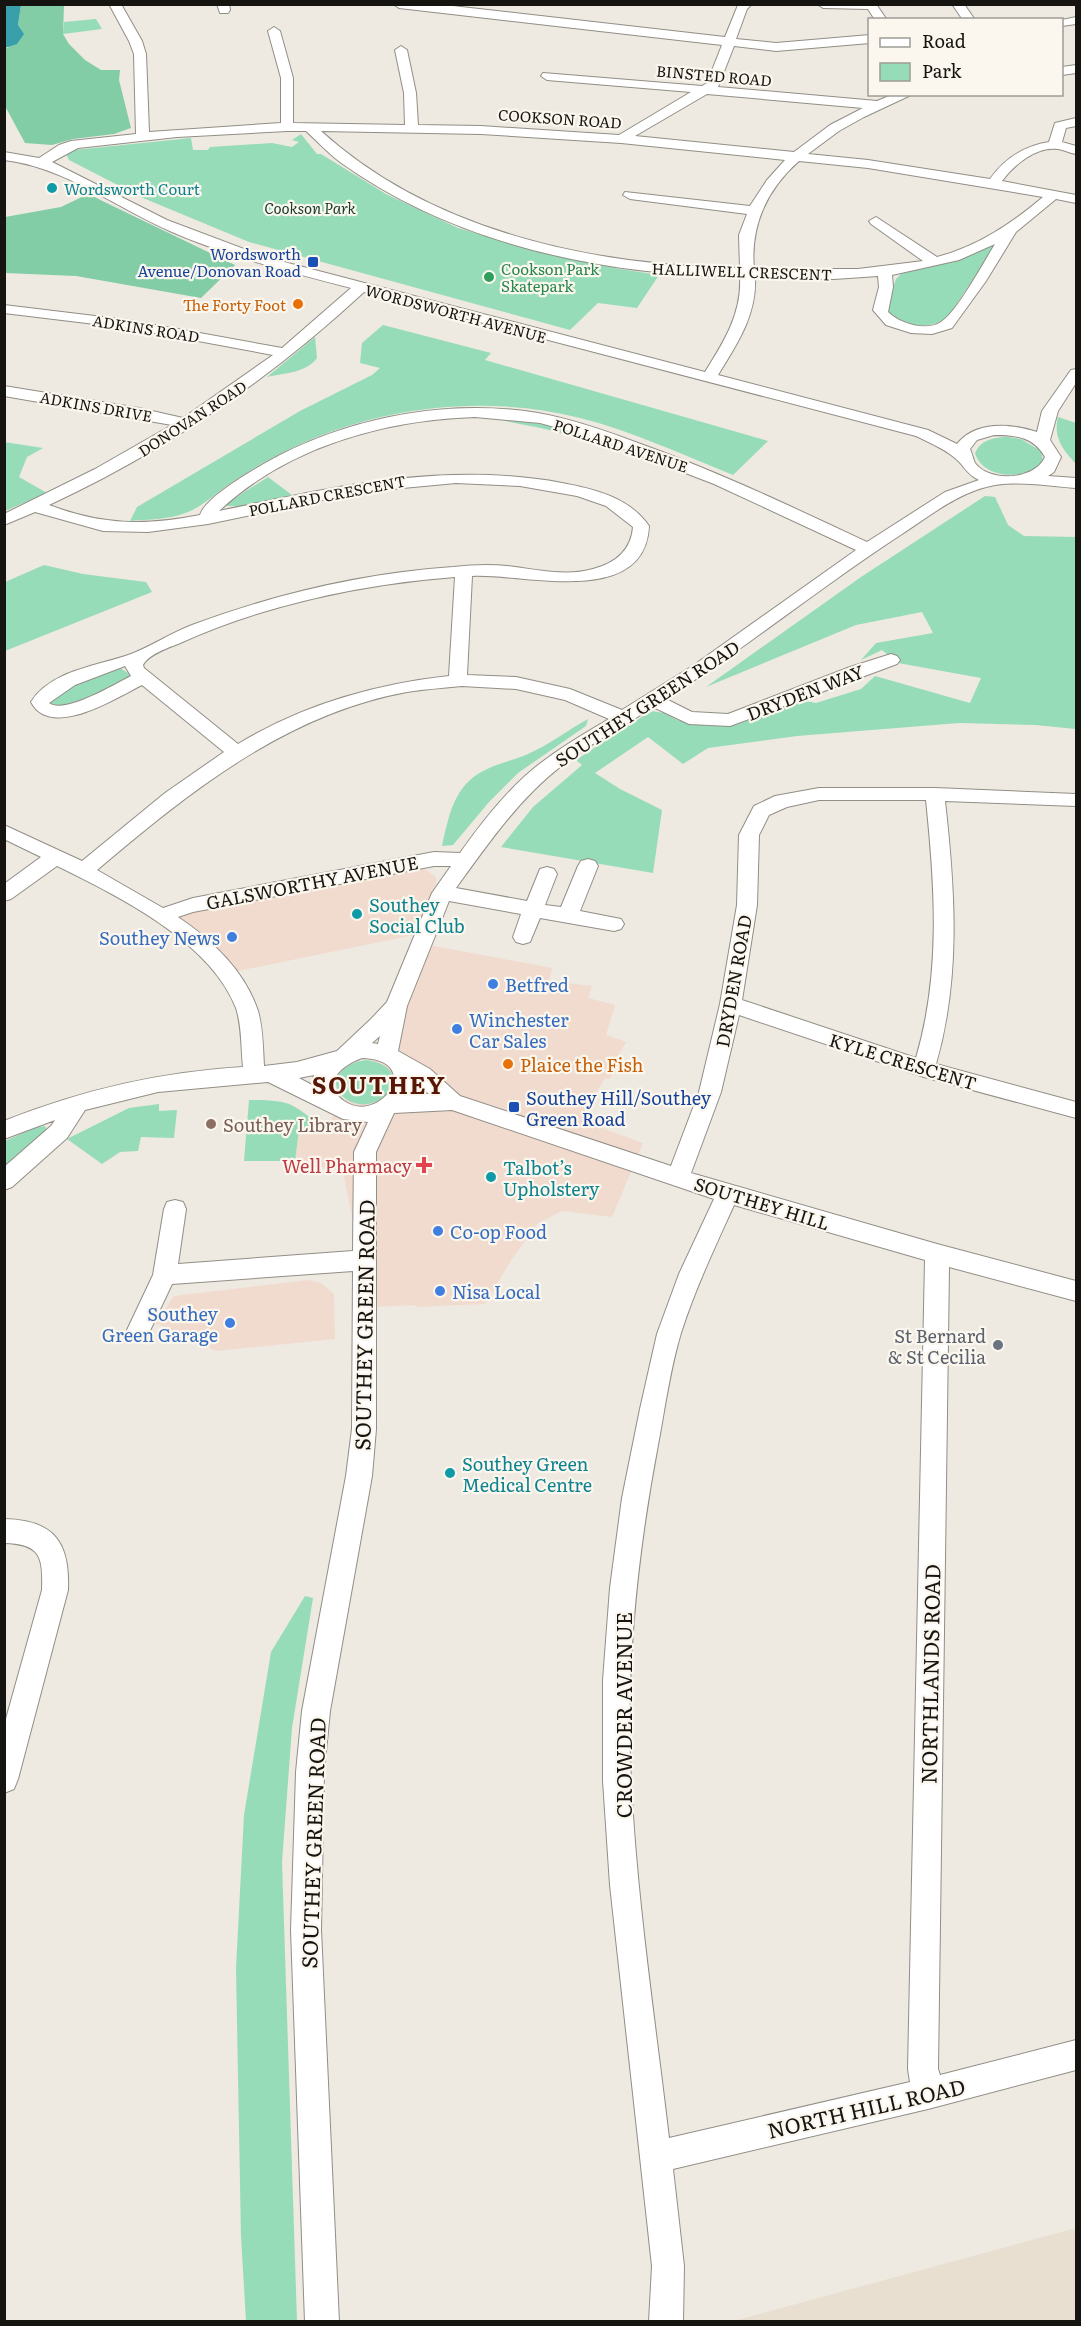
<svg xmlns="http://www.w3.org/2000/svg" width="1081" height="2326" font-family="Literata,serif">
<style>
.commercial{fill:#f1dbce}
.built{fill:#e8dfd0}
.green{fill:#97dcb8}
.forest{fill:#82cda6}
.water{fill:#399fab}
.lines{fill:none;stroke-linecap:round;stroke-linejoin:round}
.minor-casing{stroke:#928e86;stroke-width:2}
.minor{fill:#fff;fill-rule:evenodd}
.culture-dot{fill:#0f9aa8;stroke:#fbf7ee;stroke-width:2}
.transit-dot{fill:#1a4fb4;stroke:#fbf7ee;stroke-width:2}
.leisure-dot{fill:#2e9e5b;stroke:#fbf7ee;stroke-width:2}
.food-dot{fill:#e8710a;stroke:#fbf7ee;stroke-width:2}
.shop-dot{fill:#3f7fe0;stroke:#fbf7ee;stroke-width:2}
.education-dot{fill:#8d6e63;stroke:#fbf7ee;stroke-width:2}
.health-dot{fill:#e0444e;stroke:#fbf7ee;stroke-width:2}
.worship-dot{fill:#6b7280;stroke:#fbf7ee;stroke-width:2}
.labels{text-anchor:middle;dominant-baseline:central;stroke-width:4.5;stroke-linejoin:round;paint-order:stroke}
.far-street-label{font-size:15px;fill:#161411;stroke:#fbf7ee}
.far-culture-label{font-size:15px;fill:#0d838f;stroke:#fbf7ee;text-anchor:start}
.far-park-label{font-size:15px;font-style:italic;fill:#173828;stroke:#fbf7ee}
.far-transit-label{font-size:15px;fill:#164399;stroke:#fbf7ee;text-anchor:end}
.far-leisure-label{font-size:15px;fill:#27864d;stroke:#fbf7ee;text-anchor:start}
.far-food-label{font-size:15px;fill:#c56008;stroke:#fbf7ee;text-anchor:end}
.street-label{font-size:18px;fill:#161411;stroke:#fbf7ee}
.culture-label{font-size:18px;fill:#0d838f;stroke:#fbf7ee;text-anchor:start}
.shop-label{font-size:18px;fill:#366cbe;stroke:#fbf7ee;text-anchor:start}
.food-label{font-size:18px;fill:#c56008;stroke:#fbf7ee;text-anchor:start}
.transit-label{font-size:18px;fill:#164399;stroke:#fbf7ee;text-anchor:start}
.education-label{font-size:18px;fill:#785e54;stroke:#fbf7ee;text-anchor:start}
.health-label{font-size:18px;fill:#be3a42;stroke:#fbf7ee;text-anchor:end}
.worship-label{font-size:18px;fill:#5b616d;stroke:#fbf7ee;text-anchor:end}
.near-street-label{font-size:21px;fill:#161411;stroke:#fbf7ee}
.district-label{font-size:24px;font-weight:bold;letter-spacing:1.5px;fill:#581606;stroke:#fbf7ee}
</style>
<rect width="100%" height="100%" fill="#eee9e1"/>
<g class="commercial">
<polygon points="423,868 436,877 436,884 414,935 233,972 178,921 181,913"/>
<polygon points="429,945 552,968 549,981 592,986 588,998 615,1005 606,1035 626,1042 613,1065 617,1067 610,1079 605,1078 580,1120 643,1143 612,1217 562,1211 537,1224 512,1259 485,1304 416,1307 416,1305 371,1307 343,1172 295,1161 299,1130 324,1129 399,1027"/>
<polygon points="309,1280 321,1283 334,1294 335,1339 216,1351 156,1323 174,1296"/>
</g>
<polygon class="built" points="1076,2228 1076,2321 734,2321 800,2303"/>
<g class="green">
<polygon points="96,19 102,29 63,34 64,22"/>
<polygon points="301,134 317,154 321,154 386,194 458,228 528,248 614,268 659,275 637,308 598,303 570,330 249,242 143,198 69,160 66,154 74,150 191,138 193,150 208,150 210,147 272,143 292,147 299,142 292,140"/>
<path d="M997,243L948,317C931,330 896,330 886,308L896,279L903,272Z"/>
<path d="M383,325L491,353L485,360L768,441L733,475C683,455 632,431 580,418C486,394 380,406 292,448C268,459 247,472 225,487C214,495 201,507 188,512C170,520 149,519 130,521L137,507L300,411L372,375L380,368L360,363L362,343Z"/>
<path d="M315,337L317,358C306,373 284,373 267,377Z"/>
<path d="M490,416L552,426L605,440C583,440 566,434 545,429C526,425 508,423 490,416Z"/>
<path d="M1058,417L1076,423V464C1063,450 1053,438 1058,417Z"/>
<path d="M1009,437L1021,439L1041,451L1043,461C1028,481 983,480 975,453C981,439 996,437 1009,437Z"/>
<polygon points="4,442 43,448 27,457 19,477 47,493 5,511"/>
<polygon points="268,477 292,495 244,506 227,506 227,503"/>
<polygon points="985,496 995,497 1008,525 1024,536 1076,537 1076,729 1035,725 959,723 797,736 708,748 683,764 648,737 595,773 620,789 662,810 653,873 501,847 533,807 582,765 576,760 651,711 664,713 677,720 706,726 735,725 800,700 816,703 861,689 875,676 970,703 981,678 898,663 882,650 861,660 876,643 933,633 922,612 856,625 706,687 861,577"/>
<polygon points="44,565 83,574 146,582 152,592 5,651 5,582"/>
<polygon points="120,668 130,674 129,680 68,707 57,708 50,705 48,701 53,694 111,669"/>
<path d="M588,719L586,726L518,773L489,802L453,845L442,846C449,815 454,785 485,770C499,763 515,760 528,754C549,745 568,730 588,719Z"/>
<path d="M367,1060C422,1069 378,1121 346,1099C338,1094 336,1089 336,1079C344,1066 352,1062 367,1060Z"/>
<path d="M249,1100C292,1100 292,1103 324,1129L299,1130L295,1161H244Z"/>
<polygon points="159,1104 159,1111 177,1110 174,1138 141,1137 138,1151 120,1152 102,1164 67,1139 129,1108"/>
<polygon points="45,1126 47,1130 5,1167 5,1141 34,1128"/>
<polygon points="305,1596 313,1598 292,1728 282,1862 297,2321 246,2321 241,2236 236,1968 244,1815 271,1652"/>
</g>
<g class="forest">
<polygon points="21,5 64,5 63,34 69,44 85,60 101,70 120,70 119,80 131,128 114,134 73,139 52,145 25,143 5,106 4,48 8,48 21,30 18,25"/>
<polygon points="88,194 235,265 201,298 76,276 5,273 5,217 61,207"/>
</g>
<polygon class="water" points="5,4 21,5 18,25 24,34 17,44 5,48"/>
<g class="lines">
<g class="minor-casing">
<g id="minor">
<path d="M109,4H121L142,41L146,54L149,132L281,123V78L268,31L274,27L280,31L293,78V123L405,125L404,93L395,50L401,46L407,50L416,93L418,125L481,126L619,135L691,92L547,80L541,76L543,73L702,86L707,83L722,45L399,8L393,4H435L725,37L738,5L752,4L747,9L736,39L776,43L870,35V43L776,51L734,46L718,87L877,101L894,94H913L864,117L839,131L808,154L868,160L990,179C1005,158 1024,146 1049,142L1055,123L1076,118V126L1066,128L1062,142L1076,146V154C1070,153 1064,150 1058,149C1036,146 1014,165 1002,181L1076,195V203L1056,199L1016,232L986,281L952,328L932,334L911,333L886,325L873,310L879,287L878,276L834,279L755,277C757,315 737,344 718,375L928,430L957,444C975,421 1010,423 1037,432L1042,411L1071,370L1076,369V383L1058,411L1050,440L1061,457L1054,472L1048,476L1076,478V488C1050,486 1021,481 995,485C960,491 931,515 902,534C822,586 747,647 666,699L692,712L728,714L850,667L891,654L897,656L900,660L897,664L730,726L689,724L653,707C623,727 589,744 560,767C518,800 487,845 456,888L527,901L540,869L547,867L554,869L557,874L545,905L561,907L578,866L581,861L588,859L595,861L598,866L580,911L621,919L624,924L621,929L614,931L540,918L530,942L523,944L516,942L513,937L521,914L449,901L407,1006L398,1051L430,1069L460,1096L671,1166L699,1092L720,1004L737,905L739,835L754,806L775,796L819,788H935L1076,794V806L945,801C955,890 961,977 936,1064L1076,1102V1118L924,1077L739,1015L721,1092L691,1173L937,1244L1076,1281V1301L949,1267L938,2069L940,2075L1076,2040V2070L928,2109L673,2169L684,2266L683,2322H649L652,2266L610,1885L603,1781V1680L610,1588L622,1498L640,1409L657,1334L679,1274L714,1199L452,1110L394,1113L376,1152V1429L372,1476L330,1711L324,1772L321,1930L339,2322H305L291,1930L296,1772L302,1711L346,1476L352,1429L353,1271L172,1284L147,1337L139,1340L131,1337L127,1330L153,1275L164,1209L167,1202L175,1200L183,1202L186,1209L178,1264L353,1251L354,1152L368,1122L343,1119L268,1082L158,1092L85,1110L67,1138L12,1187L4,1190V1167L51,1126L55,1120L4,1139V1121C82,1090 159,1072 243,1067C241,1048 242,1026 236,1008C210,941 118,896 57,866L11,899L4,901V884L41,857L4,839V825L82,861L165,793L224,752L142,685C116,698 51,740 31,702C51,670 98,666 131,654C152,646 171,633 192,625C275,594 365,573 453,567C471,565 489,564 507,566C535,569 565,577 593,569C615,563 631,551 633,527L606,506L577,496L520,486L456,483L360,492L208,524L148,532L103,531L35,512L4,525V514L95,469L172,425L4,396V386L139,408L183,418L273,355L128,328L4,313V305L128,320L282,348L351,288C290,272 230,257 172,232C116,208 65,167 4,160V152L39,158L59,145L71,141L136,134L134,54L129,41ZM707,94L863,108L830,125L794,152L635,136ZM287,131H306C317,141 328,153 340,162C454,244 602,275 740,277C742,313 724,342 705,372L265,257L167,220L52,162L78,148L177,137ZM321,131L481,134L621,143L785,160L767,180L750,206L625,192L623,195L630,199L747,214L739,235L740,268C594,266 432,232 321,131ZM799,161L868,168L1043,197C1011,224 978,246 937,257L876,217L869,221L871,224L923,261L858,269H754C750,226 767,189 799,161ZM995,244C984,262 957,312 941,322C926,332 899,323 888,312L893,287L892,275L959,260ZM364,292L916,436C930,443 943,448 955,458C964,465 966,474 979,480L945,492L867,542C792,507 717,471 638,443C606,431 572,419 538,413C452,399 360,415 282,454C263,464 206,495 200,515C144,526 102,525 49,505C166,451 270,379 364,292ZM475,417L540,423L597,439L714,484L856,550L694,665L622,710L570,689L516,677L467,675L472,576C523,573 645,609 649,526C629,497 594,489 562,483C445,461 333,487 219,511C287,447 384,420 475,417ZM994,435C1016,435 1034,437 1045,457C1035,480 990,483 975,463C973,459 972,453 970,449L977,440ZM455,577L449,676C376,684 302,705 238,744L144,668L143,665C148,655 167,648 178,644C263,605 362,584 455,577ZM125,666L131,676C115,684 64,715 49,703L75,685ZM462,686L516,689L565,700L609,719C589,731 568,743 549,757C514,781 485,818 460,853L434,852L193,898L163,908L97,870C189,792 286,714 407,692C425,689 444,688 462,686ZM819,800H926C935,887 941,973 916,1058L742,1000L757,905L759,835L769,815L787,807ZM434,866H451L432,893L387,1002L371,1019L337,1051L297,1062L264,1066C263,1048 263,1028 258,1011C245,971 212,940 178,917L193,912ZM380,1036L378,1044L372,1043ZM362,1058C426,1060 380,1126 344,1101C319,1083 343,1065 362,1058ZM314,1075L312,1085L299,1078ZM416,1083L429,1094L412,1095ZM734,1205L925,1260L908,2069L910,2082L669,2138C655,2020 637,1901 631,1782C625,1669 637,1556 658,1445C665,1408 670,1369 681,1333C695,1289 715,1247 734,1205Z"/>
<polygon points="217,4 229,4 230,10 228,13 220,13"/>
<polygon points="817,4 876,4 887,20 875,20 868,9 823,8"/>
<polygon points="952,4 964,4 975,20 963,20"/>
<polygon points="1076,17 1076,24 1062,26 1062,20"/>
<polygon points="1076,65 1076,73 1062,75 1062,67"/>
<path d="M4,1519C54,1520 70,1542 68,1590L18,1779L14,1789L4,1793V1726L42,1590C43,1557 41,1544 4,1543Z"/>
</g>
</g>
<use href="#minor" class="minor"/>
</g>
<g class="culture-dot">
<circle cx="52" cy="188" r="6"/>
<circle cx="357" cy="914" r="6"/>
<circle cx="491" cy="1177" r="6"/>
<circle cx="450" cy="1473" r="6"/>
</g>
<g class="transit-dot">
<rect x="307" y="256" width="12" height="12" rx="3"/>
<rect x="508" y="1101" width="12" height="12" rx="3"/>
</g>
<circle class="leisure-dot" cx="489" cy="277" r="6"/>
<g class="food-dot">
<circle cx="298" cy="304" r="6"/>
<circle cx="508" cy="1064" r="6"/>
</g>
<g class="shop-dot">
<circle cx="232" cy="937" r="6"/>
<circle cx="493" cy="984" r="6"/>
<circle cx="457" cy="1029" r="6"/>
<circle cx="438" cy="1231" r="6"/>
<circle cx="440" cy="1291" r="6"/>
<circle cx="230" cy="1323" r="6"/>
</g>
<circle class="education-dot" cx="211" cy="1124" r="6"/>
<path class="health-dot" d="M421 1156h6v6h6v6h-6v6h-6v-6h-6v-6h6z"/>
<circle class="worship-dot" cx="998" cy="1345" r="6"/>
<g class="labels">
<g class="far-street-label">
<text transform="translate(714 75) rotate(5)">BINSTED ROAD</text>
<text transform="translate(560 118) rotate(4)">COOKSON ROAD</text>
<text transform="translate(742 271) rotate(2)">HALLIWELL CRESCENT</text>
<text transform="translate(456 313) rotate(15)">WORDSWORTH AVENUE</text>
<text transform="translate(146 328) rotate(9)">ADKINS ROAD</text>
<text transform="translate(96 406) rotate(10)">ADKINS DRIVE</text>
<text transform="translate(192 418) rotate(-33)">DONOVAN ROAD</text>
<text transform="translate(621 445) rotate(18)">POLLARD AVENUE</text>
<text transform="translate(327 495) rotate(-11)">POLLARD CRESCENT</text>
</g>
<g class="far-culture-label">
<text x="64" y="188">Wordsworth Court</text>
</g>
<g class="far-park-label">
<text x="310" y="207">Cookson Park</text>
</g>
<g class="far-transit-label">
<text x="301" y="253">Wordsworth<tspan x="301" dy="17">Avenue/Donovan Road</tspan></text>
</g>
<g class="far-leisure-label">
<text x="501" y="268">Cookson Park<tspan x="501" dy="17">Skatepark</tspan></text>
</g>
<g class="far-food-label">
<text x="286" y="304">The Forty Foot</text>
</g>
<g class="street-label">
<text transform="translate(805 692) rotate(-21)">DRYDEN WAY</text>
<text transform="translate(647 703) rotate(-33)">SOUTHEY GREEN ROAD</text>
<text transform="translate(312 882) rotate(-11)">GALSWORTHY AVENUE</text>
<text transform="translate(733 981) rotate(-80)">DRYDEN ROAD</text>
<text transform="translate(903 1061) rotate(17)">KYLE CRESCENT</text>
<text transform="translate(762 1203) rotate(17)">SOUTHEY HILL</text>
</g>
<g class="culture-label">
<text x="369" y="904">Southey<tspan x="369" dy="21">Social Club</tspan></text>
<text x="503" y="1167">Talbot’s<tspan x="503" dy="21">Upholstery</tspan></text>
<text x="462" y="1463">Southey Green<tspan x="462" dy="21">Medical Centre</tspan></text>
</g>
<g class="shop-label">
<text x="220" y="937" text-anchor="end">Southey News</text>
<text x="505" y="984">Betfred</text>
<text x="469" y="1019">Winchester<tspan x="469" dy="21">Car Sales</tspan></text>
<text x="450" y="1231">Co-op Food</text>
<text x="452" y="1291">Nisa Local</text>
<text x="218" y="1313" text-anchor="end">Southey<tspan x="218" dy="21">Green Garage</tspan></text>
</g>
<g class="food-label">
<text x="520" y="1064">Plaice the Fish</text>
</g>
<g class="transit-label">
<text x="526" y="1097">Southey Hill/Southey<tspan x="526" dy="21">Green Road</tspan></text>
</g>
<g class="education-label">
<text x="223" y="1124">Southey Library</text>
</g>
<g class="health-label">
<text x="412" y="1165">Well Pharmacy</text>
</g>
<g class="worship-label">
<text x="986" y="1335">St Bernard<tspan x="986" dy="21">&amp; St Cecilia</tspan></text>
</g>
<g class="near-street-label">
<text transform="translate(363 1325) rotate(-89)">SOUTHEY GREEN ROAD</text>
<text transform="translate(929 1674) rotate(-89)">NORTHLANDS ROAD</text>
<text transform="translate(622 1715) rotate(-90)">CROWDER AVENUE</text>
<text transform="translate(312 1843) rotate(-88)">SOUTHEY GREEN ROAD</text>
<text transform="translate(866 2107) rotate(-13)">NORTH HILL ROAD</text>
</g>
<g class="district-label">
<text x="379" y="1083">SOUTHEY</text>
</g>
</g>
<rect width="1081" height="2326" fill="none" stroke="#161411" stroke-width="12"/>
<rect x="868" y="18" width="195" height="78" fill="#fbf7ee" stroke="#9f9c96" stroke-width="1.5"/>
<rect x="880" y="38" width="30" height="9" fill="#ffffff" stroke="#9f9c96" stroke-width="1.5"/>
<text x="922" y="48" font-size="18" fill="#161411">Road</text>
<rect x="880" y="63" width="30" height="18" fill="#97dcb8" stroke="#9f9c96" stroke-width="1.5"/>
<text x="922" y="78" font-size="18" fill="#161411">Park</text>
</svg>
